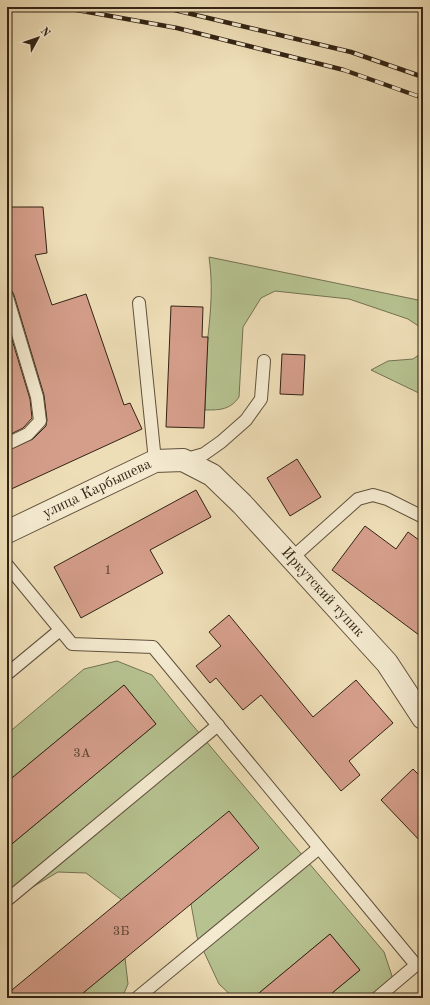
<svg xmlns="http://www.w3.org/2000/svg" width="430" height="1005" font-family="'Old Standard TT',serif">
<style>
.green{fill:#b6c290;stroke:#747252}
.building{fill:#d59e8b;stroke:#322314}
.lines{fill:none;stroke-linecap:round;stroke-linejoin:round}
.lane-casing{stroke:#61523d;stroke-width:14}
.street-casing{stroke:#61523d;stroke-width:24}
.lane{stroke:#f4ead0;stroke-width:12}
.street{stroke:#f4ead0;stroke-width:22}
.rail-casing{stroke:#322314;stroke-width:4.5}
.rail{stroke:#f4ead0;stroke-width:3;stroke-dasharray:9;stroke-linecap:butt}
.labels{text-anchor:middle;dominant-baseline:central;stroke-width:3;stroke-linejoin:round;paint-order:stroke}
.number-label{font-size:13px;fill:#5b4232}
.street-label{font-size:15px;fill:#322314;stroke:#f4ead0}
</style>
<rect width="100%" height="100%" fill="#eedeb7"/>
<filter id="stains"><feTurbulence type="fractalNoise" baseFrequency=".005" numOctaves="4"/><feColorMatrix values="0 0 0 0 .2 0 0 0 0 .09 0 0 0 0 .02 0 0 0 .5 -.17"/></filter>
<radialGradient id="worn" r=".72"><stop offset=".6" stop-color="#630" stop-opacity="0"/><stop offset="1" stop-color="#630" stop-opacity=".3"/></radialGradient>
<g class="green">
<path d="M209,257L423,301V329L408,319L349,299L275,291L261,298L243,327L239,397C230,410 220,410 205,410C206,385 206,361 208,336C211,309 213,284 209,257Z"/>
<polygon points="423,352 423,395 371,370 388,361 413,359"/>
<polygon points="117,661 152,675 189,721 384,952 392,976 388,998 326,998 360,970 330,934 253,998 234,998 219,984 197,937 191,904 122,900 86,873 58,872 24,892 7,906 7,848 156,724 124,685 7,782 7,734 84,669"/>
<polygon points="125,958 128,984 122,998 77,998"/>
</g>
<g class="building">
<polygon points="7,207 43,207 47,253 35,255 52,305 86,294 124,405 130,403 142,429 7,491 7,451 33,439 46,426 47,420 44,395 14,295 12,291 7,290"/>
<polygon points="171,306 203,307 202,337 208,337 204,428 166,427"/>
<polygon points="7,323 30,399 32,418 23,428 7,436"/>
<polygon points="282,354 305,355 303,395 280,394"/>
<polygon points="297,459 321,497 290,516 267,478"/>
<polygon points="196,490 211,517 150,550 163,573 81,618 54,567"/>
<polygon points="365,526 396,549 408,532 423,543 423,638 332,570"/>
<polygon points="229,615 313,717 356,680 393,723 349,761 360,775 341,791 261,695 243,710 216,678 210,683 196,666 221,646 209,632"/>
<polygon points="124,685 156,724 7,848 7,782"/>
<polygon points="413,769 423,779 423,844 381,800"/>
<polygon points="229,811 259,848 77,998 7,998 7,994"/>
<polygon points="330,934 360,970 326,998 253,998"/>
</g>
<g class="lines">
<g class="lane-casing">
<g id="lane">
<polyline points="7,297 37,397 40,421 28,434 7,444"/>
<polyline points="139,303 155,461"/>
<polyline points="183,460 204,454 221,442 246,420 261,399 264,361"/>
<polyline points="292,558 358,499 373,495 387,499 423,517"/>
<polyline points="7,565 72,644 153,647 416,965 377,998"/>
<polyline points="7,674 60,630"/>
<polyline points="7,900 218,725"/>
<polyline points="137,998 319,848"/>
</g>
</g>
<g class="street-casing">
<g id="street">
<path id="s1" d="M7,532L155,461L183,460L212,475L242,504L387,663L423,718"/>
</g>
</g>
<use href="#lane" class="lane"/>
<use href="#street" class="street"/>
<g class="rail-casing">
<g id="rail">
<polyline points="60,7 177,28 344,70 423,98"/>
<polyline points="162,7 351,52 423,77"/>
</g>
</g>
<use href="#rail" class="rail"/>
</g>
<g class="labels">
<g class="number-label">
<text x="108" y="570">1</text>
<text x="82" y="753">3А</text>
<text x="121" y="931">3Б</text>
</g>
<g class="street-label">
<text stroke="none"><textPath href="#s1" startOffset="100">улица Карбышева</textPath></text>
<text stroke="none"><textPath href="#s1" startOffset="386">Иркутский тупик</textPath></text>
</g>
</g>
<rect width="430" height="1005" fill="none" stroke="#eedeb7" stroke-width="24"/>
<rect x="8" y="8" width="414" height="989" fill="none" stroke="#322314" stroke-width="2"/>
<rect x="12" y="12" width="406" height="981" fill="none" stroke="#322314"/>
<g transform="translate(38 38) rotate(50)" stroke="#f4ead0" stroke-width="3" paint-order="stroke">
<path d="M0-3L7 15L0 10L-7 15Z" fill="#322314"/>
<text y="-6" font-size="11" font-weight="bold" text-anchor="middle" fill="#322314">N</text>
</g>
<rect width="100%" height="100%" filter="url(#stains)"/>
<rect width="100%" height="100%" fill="url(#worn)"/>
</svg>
